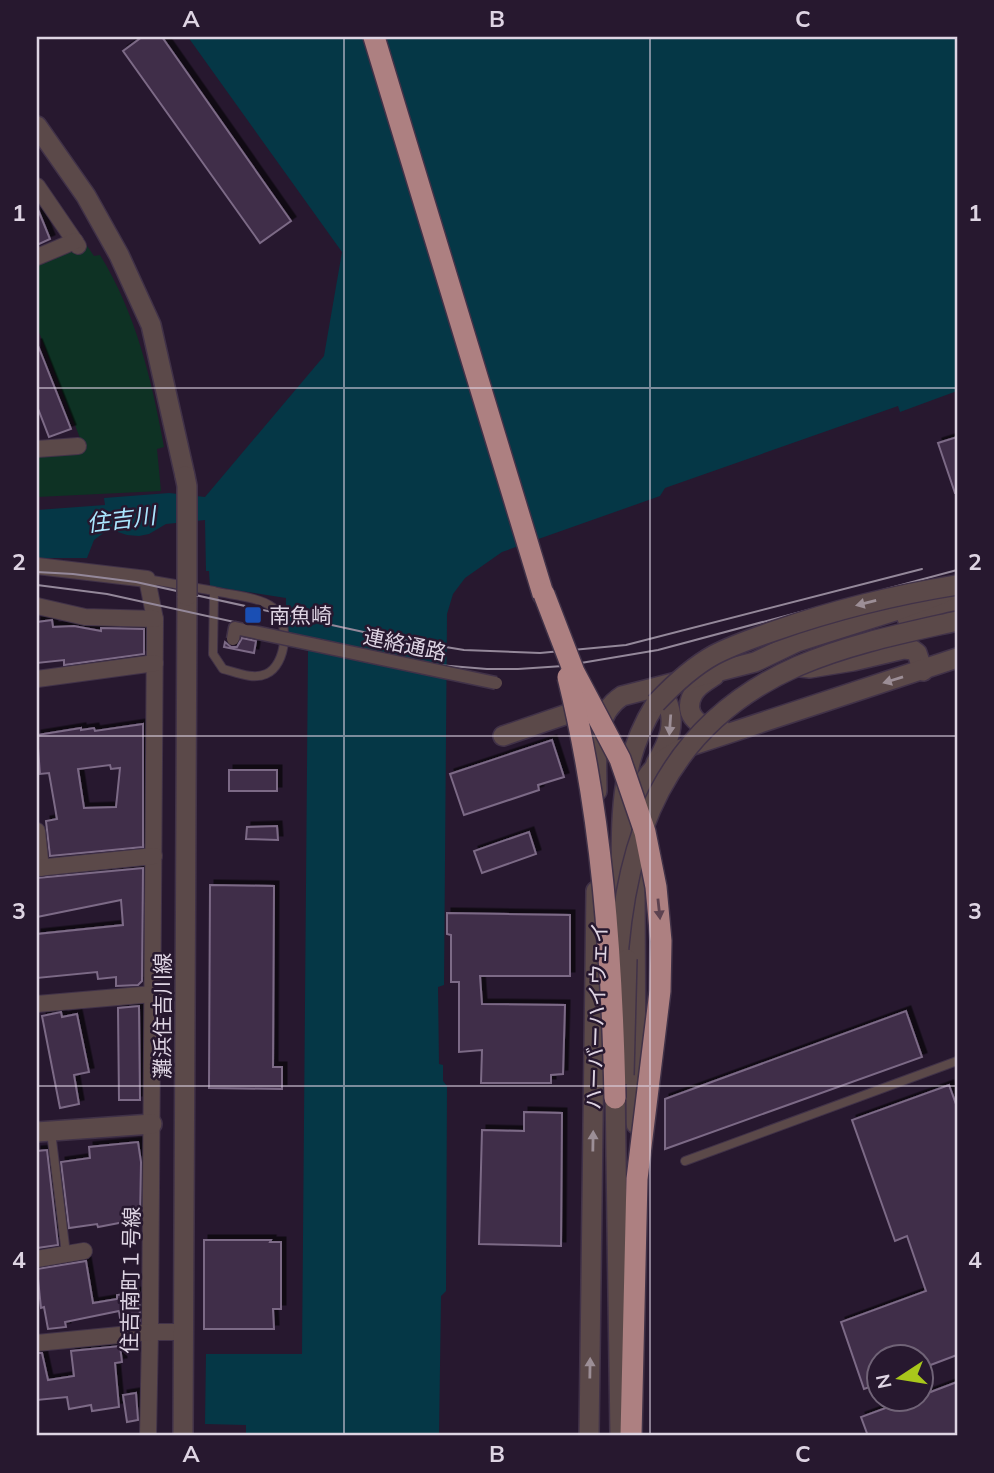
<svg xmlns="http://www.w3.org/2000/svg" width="994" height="1473" font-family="Mulish,'Noto Sans JP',sans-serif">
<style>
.green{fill:#0e3224}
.water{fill:#053746}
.building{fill:#402d4a;stroke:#7c6a86;stroke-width:2;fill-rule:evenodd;filter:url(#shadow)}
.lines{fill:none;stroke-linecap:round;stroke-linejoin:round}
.service-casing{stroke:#413248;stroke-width:10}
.minor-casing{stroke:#413248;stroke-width:18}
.tertiary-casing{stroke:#413248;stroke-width:22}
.motorway-casing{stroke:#413248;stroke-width:24}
.service{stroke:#5b4949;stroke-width:8}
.minor{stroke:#5b4949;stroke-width:16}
.tertiary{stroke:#5b4949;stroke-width:19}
.motorway{stroke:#ad8081;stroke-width:21}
.tram{stroke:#94889a;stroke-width:2}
.pedestrian-bridge-casing{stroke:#413248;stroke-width:15;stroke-linecap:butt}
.tertiary-bridge-casing{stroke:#413248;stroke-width:22;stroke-linecap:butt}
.motorway-bridge-casing{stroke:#413248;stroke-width:24;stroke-linecap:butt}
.pedestrian-bridge{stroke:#5b4949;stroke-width:12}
.tertiary-bridge{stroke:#5b4949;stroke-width:19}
.motorway-bridge{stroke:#ad8081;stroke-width:21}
.oneway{fill:#9c8e96}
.oneway2{fill:#5d4250}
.grid{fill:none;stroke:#ded4e3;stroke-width:2;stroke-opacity:0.55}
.transit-dot{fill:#1a4fb4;stroke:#27182f;stroke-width:2.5}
.labels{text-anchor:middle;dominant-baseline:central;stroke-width:5;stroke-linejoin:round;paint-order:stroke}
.poi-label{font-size:21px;fill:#ded4e3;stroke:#27182f;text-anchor:start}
.street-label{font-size:21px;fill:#ded4e3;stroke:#27182f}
.water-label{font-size:23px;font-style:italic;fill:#aae6fe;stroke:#27182f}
.neatline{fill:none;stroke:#ded4e3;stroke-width:2.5}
.grid-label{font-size:23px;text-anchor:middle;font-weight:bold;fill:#ded4e3}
</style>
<defs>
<filter id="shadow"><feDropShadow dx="4.5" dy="-4.5" stdDeviation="0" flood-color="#0009"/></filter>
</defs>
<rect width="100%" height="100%" fill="#27182f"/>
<path class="green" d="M85,243L94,256L100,255C136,313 152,381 164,447L157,449L161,491L37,497V454L85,451L37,327V262Z"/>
<polygon class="water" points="188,37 957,37 957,391 900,412 898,406 665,488 660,496 502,552 465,578 453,594 447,614 444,985 438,987 439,1064 443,1065 443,1081 447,1086 446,1291 441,1296 439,1436 246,1436 246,1425 205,1424 206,1354 302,1354 308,651 286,646 286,598 210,586 209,571 206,571 205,520 166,524 149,534 139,536 127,535 109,529 94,540 87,558 37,558 37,510 105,505 104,498 169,493 205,497 324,356 342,252"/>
<g class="building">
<polygon points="142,37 162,37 291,221 260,243 123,51"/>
<polygon points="37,207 50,239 37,245"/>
<polygon points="37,343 71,429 49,437 37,406"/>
<polygon points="957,437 957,493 955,493 938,443"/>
<polygon points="52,620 53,627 74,626 101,631 101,628 144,629 144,654 64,665 64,660 37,663 37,622"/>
<polygon points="242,638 256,641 254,653 224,647 225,642 231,647 237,647"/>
<path d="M143,724V847L50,856L46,821L57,819L49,773L40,774L37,735L81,728V730L94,728L95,731ZM110,765L111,769L120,768L116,807L84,808L78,769Z"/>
<polygon points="552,740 564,777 538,785 539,790 464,815 450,774"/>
<rect x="229" y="770" width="48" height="21"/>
<polygon points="277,826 278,840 246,839 247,827"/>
<polygon points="529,832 536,854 482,873 474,851"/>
<polygon points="143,868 142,981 138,985 116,986 116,977 98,979 97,972 37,978 37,934 123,925 121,900 37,917 37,878"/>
<polygon points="210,885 274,886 273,1067 282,1067 282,1089 209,1088"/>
<polygon points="447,913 570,915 570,976 480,976 482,1004 565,1005 563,1074 551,1075 551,1083 481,1083 482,1050 459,1052 459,982 451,982 451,935 447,934"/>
<polygon points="139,1006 140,1100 119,1100 118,1008"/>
<polygon points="906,1011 922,1057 665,1149 665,1099"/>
<polygon points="61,1012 62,1017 77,1014 89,1072 74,1075 79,1104 60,1108 42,1016"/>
<polygon points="949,1085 957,1107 957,1355 920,1369 920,1357 878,1357 878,1384 864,1389 841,1322 926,1291 907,1236 895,1241 852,1120"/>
<polygon points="524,1112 562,1113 561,1246 479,1244 482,1130 524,1131"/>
<polygon points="138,1142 141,1162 140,1219 98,1227 97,1224 69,1228 61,1162 90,1158 89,1147"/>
<polygon points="47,1150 58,1245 37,1248 37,1151"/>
<polygon points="204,1240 271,1240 270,1242 281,1242 281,1309 273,1309 274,1329 204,1329"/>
<polygon points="86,1261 93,1303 117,1299 117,1295 139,1292 140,1321 121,1324 119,1311 65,1322 66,1327 48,1329 44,1307 41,1308 37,1269"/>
<polygon points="120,1346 122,1362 115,1363 119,1407 92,1411 91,1405 69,1409 67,1397 37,1400 37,1353 42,1353 48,1380 74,1376 71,1351"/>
<polygon points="957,1382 957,1436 868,1436 861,1417 910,1399 920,1399 920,1396"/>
<polygon points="136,1393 138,1420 127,1422 123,1395"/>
</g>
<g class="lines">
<g class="service-casing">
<g id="service">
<path d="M147,579L214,591L213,654L223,669C235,672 253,680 266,674C287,665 291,620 272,607C260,597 229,595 214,591"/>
<polyline points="51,1132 66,1254"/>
<polyline points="685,1161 957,1061"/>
</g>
</g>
<g class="minor-casing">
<g id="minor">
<polyline points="37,186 78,246"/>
<polyline points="37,257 75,241"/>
<polyline points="37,449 78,446"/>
<polyline points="37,566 147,579 155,619 150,1332 148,1436"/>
<polyline points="37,606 85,617 155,619"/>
<polyline points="37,679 155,663"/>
<polyline points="37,831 41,868"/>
<polyline points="37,868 154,856"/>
<polyline points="37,1004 153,994"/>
<polyline points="37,1259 84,1251"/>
<polyline points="37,1343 150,1332 184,1332"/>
</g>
</g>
<g class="tertiary-casing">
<g id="tertiary">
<polyline points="37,126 86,196 119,255 151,325 185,476"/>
<polyline points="907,618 957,605"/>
<polyline points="801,667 810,668 853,661 904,649 913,650 917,653 923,671"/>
<path d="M714,676C706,681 697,686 693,694C681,716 702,729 721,729"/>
<path d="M652,691L666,699C677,723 669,741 656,763"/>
<polyline points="503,736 591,706"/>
<path d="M597,791C597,758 591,716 622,696L755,662L797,642L895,611L944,593"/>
<path d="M634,812C638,782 654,762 681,749L957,658"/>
<polyline points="635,874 636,1124"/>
<path d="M621,896C622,825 616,766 656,703"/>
<polyline points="37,1132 152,1124"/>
<polyline points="183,1436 187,596"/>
<polyline points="589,1436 596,891"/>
</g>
</g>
<g class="motorway-casing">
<polyline id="motorway" points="374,37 543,594"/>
</g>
<use href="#service" class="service"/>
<use href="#minor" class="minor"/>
<use href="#tertiary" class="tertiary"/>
<use href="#motorway" class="motorway"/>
<g class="tram">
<polyline points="37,572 73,574 136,582 391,638 464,650 540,653 626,645 922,569"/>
<polyline points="37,585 107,594 426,664 487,669 518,669 563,666 658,650 957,570"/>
</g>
<g class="pedestrian-bridge-casing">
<polyline id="pedestrian-bridge" points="233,639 235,628 496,683"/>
</g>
<g class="tertiary-bridge-casing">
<g id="tertiary-bridge">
<polyline points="185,476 187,486 187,596"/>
<path d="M656,703C673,685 692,667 714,655C733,645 754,638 774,631C834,610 894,595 957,585"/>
<path d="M617,974C624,837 664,725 798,666C849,644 904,633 957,621"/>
<polyline points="624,1075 627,959"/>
<polyline points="615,1084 620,1436"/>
</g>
</g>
<g class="motorway-bridge-casing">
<g id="motorway-bridge">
<polyline points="544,594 574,672 620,759 645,832 656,887 661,941 660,991 637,1179 631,1436"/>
<path d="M568,677C602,815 612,956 615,1098"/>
</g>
</g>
<use href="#pedestrian-bridge" class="pedestrian-bridge"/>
<use href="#tertiary-bridge" class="tertiary-bridge"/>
<use href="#motorway-bridge" class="motorway-bridge"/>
</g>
<defs><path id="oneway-solid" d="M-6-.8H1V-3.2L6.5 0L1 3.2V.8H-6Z" transform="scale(1.75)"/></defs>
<g class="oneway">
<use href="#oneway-solid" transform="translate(866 603) rotate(166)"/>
<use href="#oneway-solid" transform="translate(893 680) rotate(163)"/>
<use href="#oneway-solid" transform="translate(670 725) rotate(94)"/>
<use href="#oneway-solid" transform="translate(593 1141) rotate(-89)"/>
<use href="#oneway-solid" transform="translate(590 1368) rotate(-89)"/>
</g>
<use class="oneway2" href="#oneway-solid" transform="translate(659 909) rotate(84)"/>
<path class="grid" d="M344,37V1436M650,37V1436M37,388H957M37,736H957M37,1086H957"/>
<rect class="transit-dot" x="244" y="606" width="18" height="18" rx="3.5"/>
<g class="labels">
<g class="poi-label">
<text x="269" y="615">南魚崎</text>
</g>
<g class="street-label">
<text transform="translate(405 644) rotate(12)">連絡通路</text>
<text transform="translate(162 1016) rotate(-90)">灘浜住吉川線</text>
<text transform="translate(596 1016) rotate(-88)">ハーバーハイウェイ</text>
<text transform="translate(130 1280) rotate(-89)">住吉南町１号線</text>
</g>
<g class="water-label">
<text transform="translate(121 519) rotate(-7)">住吉川</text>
</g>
</g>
<rect width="994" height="1473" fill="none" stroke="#27182f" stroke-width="77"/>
<g transform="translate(900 1378) rotate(258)"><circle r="33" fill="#27182f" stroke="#706377" stroke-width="2"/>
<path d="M0-5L12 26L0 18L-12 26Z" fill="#a9c71b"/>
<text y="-10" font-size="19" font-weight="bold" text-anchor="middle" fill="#ded4e3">N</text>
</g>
<rect x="38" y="38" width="918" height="1396" class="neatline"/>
<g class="grid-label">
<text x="191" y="27">A</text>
<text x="497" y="27">B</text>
<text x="803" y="27">C</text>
<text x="19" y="221">1</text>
<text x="975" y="221">1</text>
<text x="19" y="570">2</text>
<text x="975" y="570">2</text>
<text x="19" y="919">3</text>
<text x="975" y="919">3</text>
<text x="19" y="1268">4</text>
<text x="975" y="1268">4</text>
<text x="191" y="1462">A</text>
<text x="497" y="1462">B</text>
<text x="803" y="1462">C</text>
</g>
</svg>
